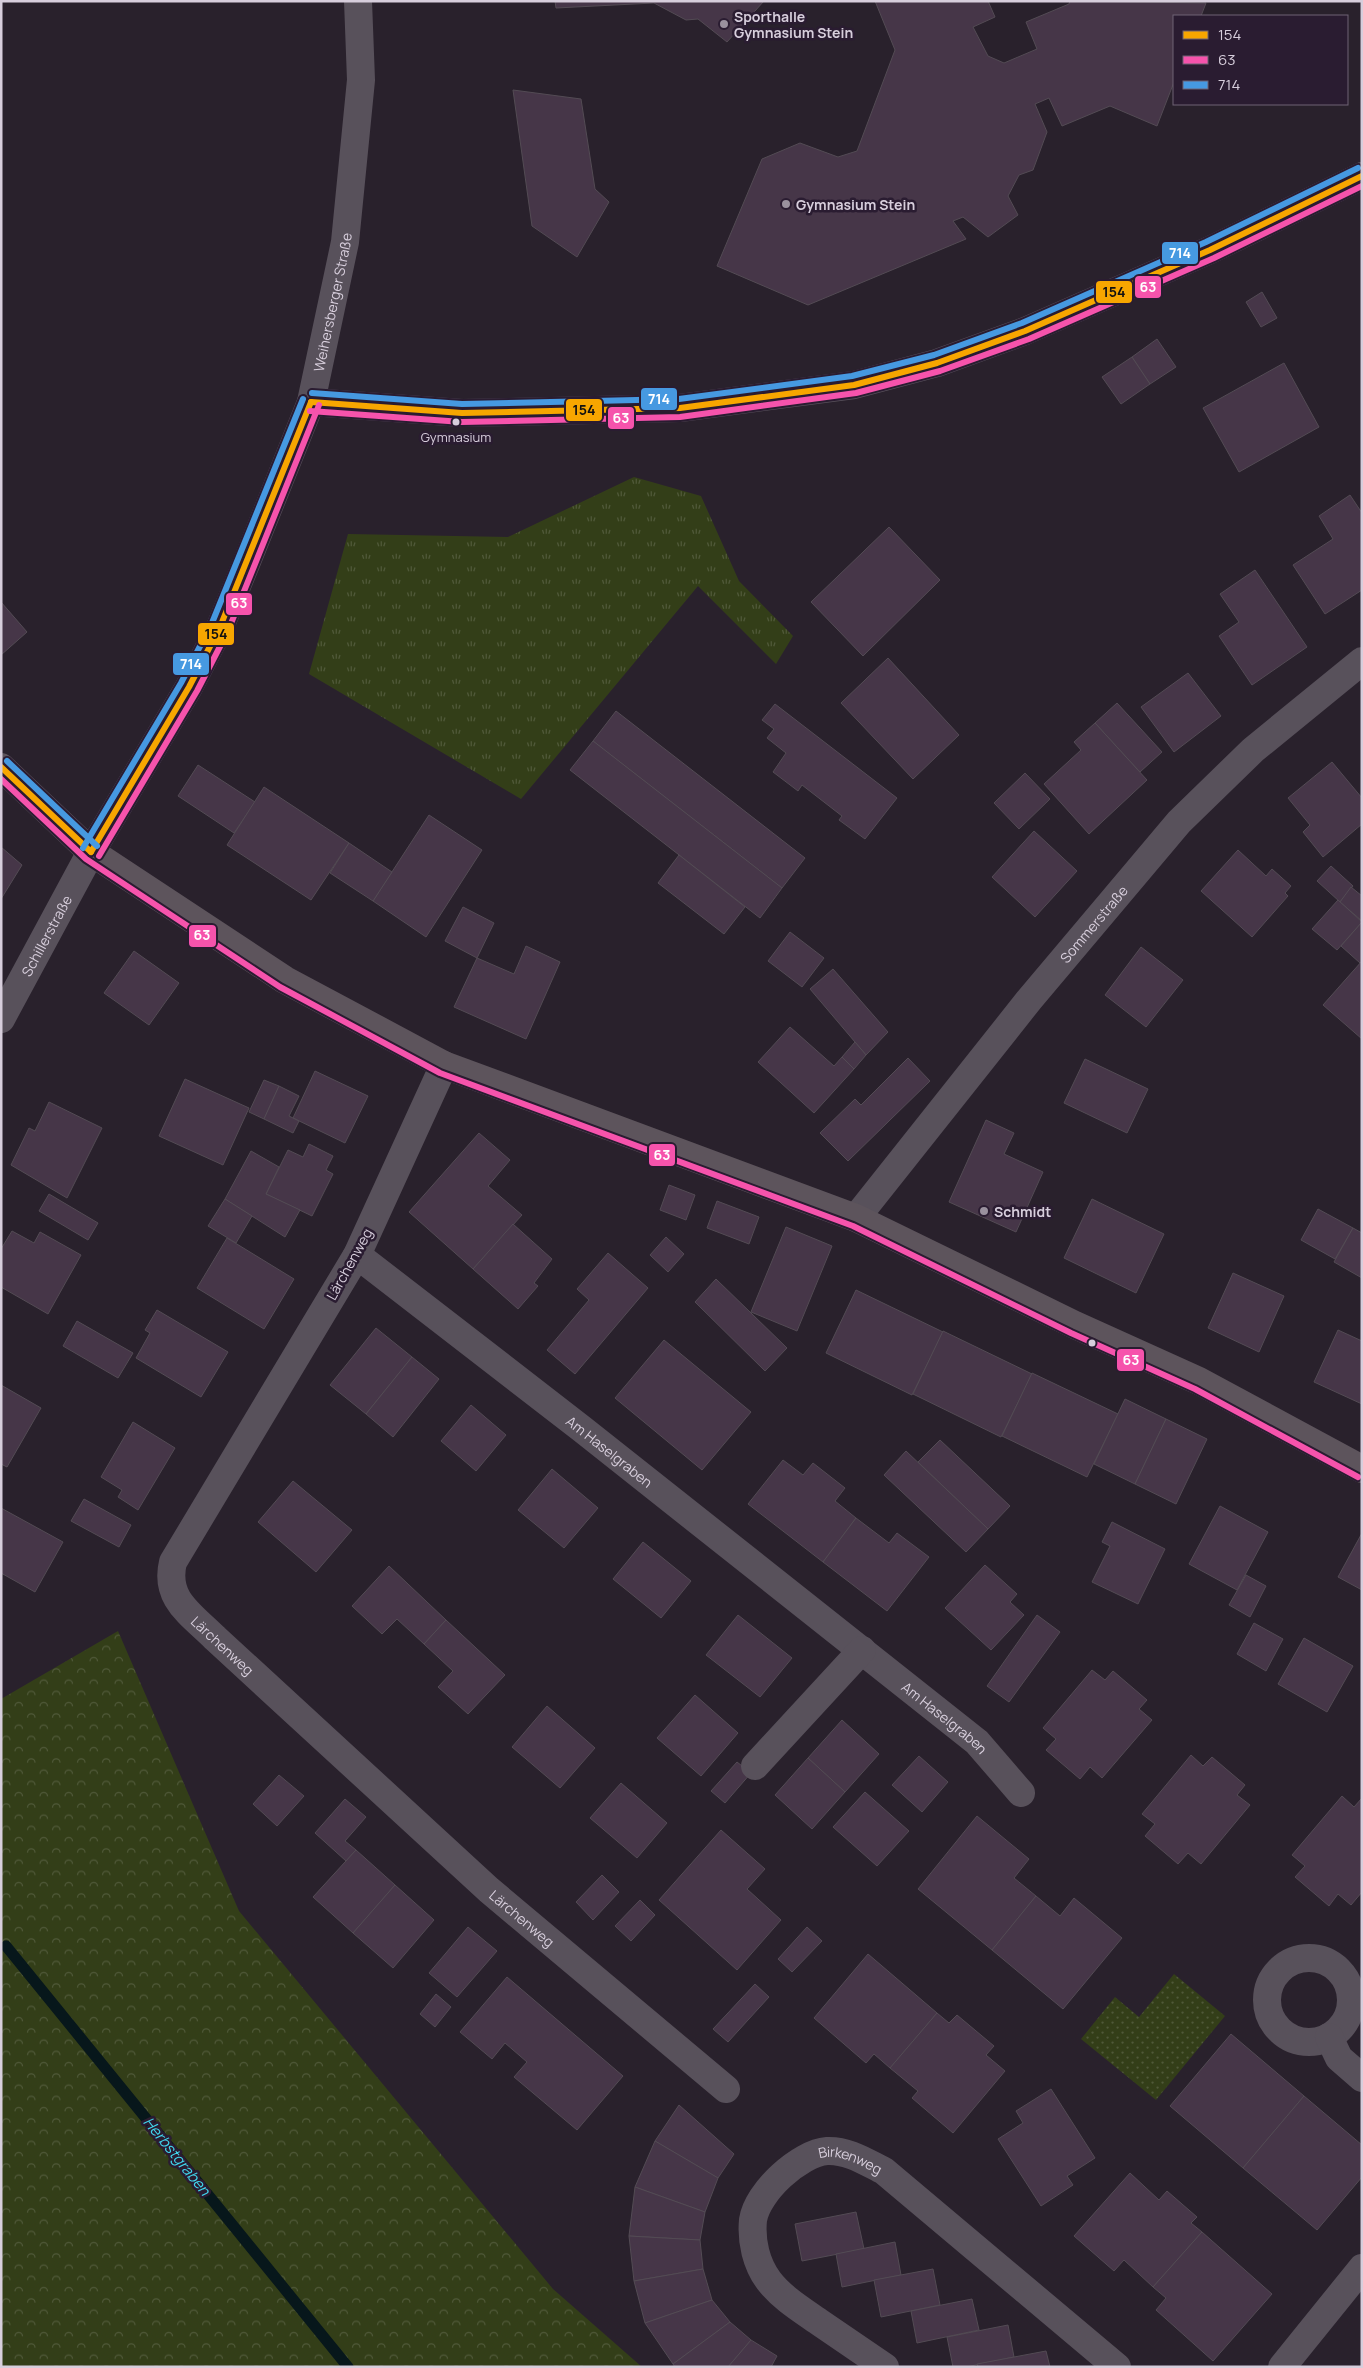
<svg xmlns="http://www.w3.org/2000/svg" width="1363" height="2368" font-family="Manrope,sans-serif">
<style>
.grass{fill:url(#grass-tufts)}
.forest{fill:url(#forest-crowns)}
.park{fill:url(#park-dots)}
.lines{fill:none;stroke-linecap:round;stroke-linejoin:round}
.stream{stroke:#07171b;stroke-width:11}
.building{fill:#463648;stroke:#534b54}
.street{stroke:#58515b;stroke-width:28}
.secondary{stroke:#5d545c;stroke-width:28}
.bus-1-casing{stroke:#2a1c31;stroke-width:10}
.bus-2-casing{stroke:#2a1c31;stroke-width:10}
.bus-3-casing{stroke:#2a1c31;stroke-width:10}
.bus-1{stroke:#f7a600;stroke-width:6}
.bus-2{stroke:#f653ac;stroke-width:6}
.bus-3{stroke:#4699e1;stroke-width:6}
.poi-dot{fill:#9a919e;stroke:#2a1c31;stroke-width:2}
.bus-dot{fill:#d7cedc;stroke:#2a1c31;stroke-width:2}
.labels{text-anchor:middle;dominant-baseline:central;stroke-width:5;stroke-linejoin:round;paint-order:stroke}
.bus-label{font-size:13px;fill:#d7cedc;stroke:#2a1c31}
.poi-label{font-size:14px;font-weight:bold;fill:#d7cedc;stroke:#2a1c31;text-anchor:start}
.street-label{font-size:14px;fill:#d7cedc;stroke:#2a1c31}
.water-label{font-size:15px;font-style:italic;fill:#41d6ed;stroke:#2a1c31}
.line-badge{stroke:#2a1c31;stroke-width:2}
.badge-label{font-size:14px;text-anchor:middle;font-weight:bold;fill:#fff}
.pale-badge-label{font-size:14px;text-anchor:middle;font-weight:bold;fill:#111}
</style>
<defs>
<pattern id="grass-tufts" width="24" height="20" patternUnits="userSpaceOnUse" patternTransform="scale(1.25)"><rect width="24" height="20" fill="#333e18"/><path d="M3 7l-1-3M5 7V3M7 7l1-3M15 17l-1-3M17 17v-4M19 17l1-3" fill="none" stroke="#505939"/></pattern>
<pattern id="forest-crowns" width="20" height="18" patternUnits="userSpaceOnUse" patternTransform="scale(1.25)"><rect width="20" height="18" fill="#333e18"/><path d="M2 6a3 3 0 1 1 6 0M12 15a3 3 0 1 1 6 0" fill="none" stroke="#505939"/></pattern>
<pattern id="park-dots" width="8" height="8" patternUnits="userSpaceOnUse" patternTransform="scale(1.25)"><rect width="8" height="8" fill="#333e18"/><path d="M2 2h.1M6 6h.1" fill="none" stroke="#505939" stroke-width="1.8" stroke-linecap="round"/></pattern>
</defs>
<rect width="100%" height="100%" fill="#29212c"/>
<polygon class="grass" points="634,477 701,496 739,581 793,636 776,664 698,586 521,799 309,674 348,534 508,537"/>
<polygon class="forest" points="118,1631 239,1911 553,2289 642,2367 1,2367 1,1699"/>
<polygon class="park" points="1174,1974 1225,2016 1156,2100 1081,2039 1115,1997 1139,2017"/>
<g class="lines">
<polyline class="stream" points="6,1946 348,2367"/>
</g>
<g class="building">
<polygon points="555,1 764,1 727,42 698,19 686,20 654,3 556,8"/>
<polygon points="875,1 988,1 995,17 973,27 988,56 1004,63 1037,49 1026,22 1069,4 1070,1 1206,3 1201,16 1174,16 1174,82 1157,126 1110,106 1062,126 1049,98 1035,104 1047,132 1033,170 1019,175 1008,196 1018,215 988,237 963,217 953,221 966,239 808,305 717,266 762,159 800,143 838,157 857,151 895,50"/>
<polygon points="513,90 581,99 595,189 609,202 577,257 532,226"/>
<polygon points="1262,292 1277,318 1261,327 1246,302"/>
<polygon points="1157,339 1176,367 1150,384 1132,357"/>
<polygon points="1132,357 1150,384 1121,404 1102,377"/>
<polygon points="1284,363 1319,427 1239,472 1203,408"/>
<polygon points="1350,495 1362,513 1362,590 1325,614 1293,565 1333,539 1319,516"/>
<polygon points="889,527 940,580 863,656 811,602"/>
<polygon points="1255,570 1307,647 1252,685 1219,636 1239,622 1220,594"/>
<polygon points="1,602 27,632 1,655"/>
<polygon points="888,658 959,735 913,779 841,703"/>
<polygon points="1188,673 1221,716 1174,752 1141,707"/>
<polygon points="1117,703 1162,752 1140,772 1095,723"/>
<polygon points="775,704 897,798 865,839 839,820 842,816 802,785 798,791 773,772 786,753 767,738 774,729 762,720"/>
<polygon points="616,711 805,858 782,888 593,741"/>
<polygon points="1095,723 1147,780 1089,834 1044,784 1081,750 1074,742"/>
<polygon points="593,741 782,888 760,918 570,770"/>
<polygon points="1332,762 1362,798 1362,824 1323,857 1303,832 1310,825 1288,798"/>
<polygon points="198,765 255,802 234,833 178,796"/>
<polygon points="1025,773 1050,799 1019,829 994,803"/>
<polygon points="264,787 349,843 311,900 227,845"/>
<polygon points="429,815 482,850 426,937 373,901"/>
<polygon points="1034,831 1077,871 1035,917 992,877"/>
<polygon points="349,843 392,872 373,901 330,873"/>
<polygon points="1,847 22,865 1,899"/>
<polygon points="1238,850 1266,876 1272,869 1291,886 1285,893 1288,896 1252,937 1201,891"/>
<polygon points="679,855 745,907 724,934 658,883"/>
<polygon points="1331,866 1353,886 1340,902 1317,881"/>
<polygon points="1351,887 1362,896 1362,921 1340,902"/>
<polygon points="1338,900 1362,922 1337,950 1312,929"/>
<polygon points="463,907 494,923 477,958 445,941"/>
<polygon points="1362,922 1362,961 1360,963 1341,946"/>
<polygon points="790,932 824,958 802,987 768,961"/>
<polygon points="526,946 560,962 526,1039 454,1007 477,958 514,974"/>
<polygon points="1141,947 1183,980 1146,1027 1105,995"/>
<polygon points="134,951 179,983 149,1025 104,993"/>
<polygon points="1362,961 1362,1039 1323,1005"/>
<polygon points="833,969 888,1032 866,1055 810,989"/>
<polygon points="790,1027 834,1066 842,1057 854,1069 814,1113 758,1062"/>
<polygon points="855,1042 866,1055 854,1069 842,1057"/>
<polygon points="908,1058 930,1081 848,1161 820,1133 855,1099 861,1105"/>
<polygon points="1085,1059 1148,1089 1127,1133 1064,1103"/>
<polygon points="315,1071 368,1096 345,1143 293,1118"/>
<polygon points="185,1079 249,1108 223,1165 159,1136"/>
<polygon points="264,1080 279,1086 264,1119 249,1112"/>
<polygon points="279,1086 299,1096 289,1116 299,1121 293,1133 264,1119"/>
<polygon points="49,1102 102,1128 67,1198 11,1165 29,1128 35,1131"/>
<polygon points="986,1120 1014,1133 1004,1154 1043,1172 1016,1232 949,1202"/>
<polygon points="479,1133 510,1160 488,1186 522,1215 473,1269 409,1212"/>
<polygon points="309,1144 333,1156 326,1170 333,1174 312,1216 266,1194 288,1150 303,1157"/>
<polygon points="251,1151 279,1167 266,1194 300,1210 285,1237 225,1199"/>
<polygon points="669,1185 695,1195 686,1220 660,1210"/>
<polygon points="49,1194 98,1223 88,1240 39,1211"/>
<polygon points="225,1199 252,1216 236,1243 208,1226"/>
<polygon points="1092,1199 1164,1234 1136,1293 1064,1258"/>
<polygon points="717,1201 759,1217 749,1244 707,1228"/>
<polygon points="1318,1209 1353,1228 1335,1259 1301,1240"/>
<polygon points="513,1224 552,1259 534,1283 538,1286 518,1309 473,1269"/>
<polygon points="786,1227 832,1246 797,1331 751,1312"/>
<polygon points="1353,1228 1362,1233 1362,1278 1334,1262"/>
<polygon points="12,1231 34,1243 40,1232 81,1255 48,1314 1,1287 1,1249"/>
<polygon points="666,1237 684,1254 668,1272 650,1255"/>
<polygon points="227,1238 294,1279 264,1329 197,1288"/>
<polygon points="608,1253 648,1288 575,1374 547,1350 589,1300 577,1289"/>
<polygon points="1233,1273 1284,1296 1259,1352 1208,1328"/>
<polygon points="716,1279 787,1348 765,1371 695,1302"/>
<polygon points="856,1290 943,1332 912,1395 826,1353"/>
<polygon points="157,1310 228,1352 201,1397 136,1358 150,1333 145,1330"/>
<polygon points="77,1321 133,1353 118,1378 63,1346"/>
<polygon points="376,1328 412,1357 366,1414 330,1385"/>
<polygon points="1338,1330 1362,1341 1362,1404 1314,1382"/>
<polygon points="943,1331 1032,1374 1001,1437 913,1394"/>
<polygon points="664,1340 751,1412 702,1470 615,1398"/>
<polygon points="412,1357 439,1379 393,1437 366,1414"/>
<polygon points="1032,1373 1118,1414 1087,1477 1002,1436"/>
<polygon points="1,1385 41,1408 7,1467 1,1464"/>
<polygon points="1125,1399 1166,1419 1135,1484 1094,1464"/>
<polygon points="471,1405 506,1435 476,1471 441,1441"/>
<polygon points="1166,1419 1207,1439 1176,1504 1135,1484"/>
<polygon points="133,1422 175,1448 138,1510 118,1497 122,1490 101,1477"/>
<polygon points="940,1440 1010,1506 988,1529 918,1462"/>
<polygon points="906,1451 988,1529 966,1552 884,1475"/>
<polygon points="783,1460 803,1475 813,1463 845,1488 835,1501 856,1518 823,1562 748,1504"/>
<polygon points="552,1469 598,1508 564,1548 518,1510"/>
<polygon points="293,1481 352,1530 316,1572 258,1522"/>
<polygon points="84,1499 131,1525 119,1547 71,1521"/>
<polygon points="1220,1506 1268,1532 1237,1590 1189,1564"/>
<polygon points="1,1508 63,1542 35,1592 1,1573"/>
<polygon points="856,1518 889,1543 897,1533 929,1557 887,1611 823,1562"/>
<polygon points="1112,1522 1165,1549 1138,1604 1092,1582 1110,1546 1102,1542"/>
<polygon points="1362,1533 1362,1590 1338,1577"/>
<polygon points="643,1542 691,1581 661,1618 613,1579"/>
<polygon points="985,1565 1017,1594 1010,1602 1024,1615 991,1650 945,1608"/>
<polygon points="389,1566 446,1620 424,1644 397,1619 382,1634 352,1606"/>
<polygon points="1246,1575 1266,1586 1250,1617 1229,1605"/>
<polygon points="738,1615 792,1658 760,1697 706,1655"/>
<polygon points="1037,1615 1060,1632 1009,1702 987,1686"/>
<polygon points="446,1620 505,1675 468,1714 438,1687 453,1671 424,1644"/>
<polygon points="1254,1623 1283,1639 1266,1671 1237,1654"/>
<polygon points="1304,1638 1353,1666 1327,1712 1278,1684"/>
<polygon points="1092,1670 1105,1680 1113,1671 1147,1700 1139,1709 1152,1720 1102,1778 1090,1767 1080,1779 1046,1750 1056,1739 1043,1728"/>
<polygon points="695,1695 738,1733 701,1776 657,1738"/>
<polygon points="547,1706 595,1748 560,1788 512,1747"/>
<polygon points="842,1720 879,1754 845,1792 808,1758"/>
<polygon points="1191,1755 1203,1766 1212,1757 1245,1785 1237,1795 1250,1805 1201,1864 1188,1853 1178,1864 1145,1836 1155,1824 1142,1814"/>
<polygon points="919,1756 948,1782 922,1812 892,1785"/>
<polygon points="808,1758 845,1792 812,1829 775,1795"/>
<polygon points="737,1762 751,1773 725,1803 711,1791"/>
<polygon points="279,1775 304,1796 277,1826 253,1804"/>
<polygon points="621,1783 667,1823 637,1858 590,1818"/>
<polygon points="865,1792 909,1831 877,1866 833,1827"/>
<polygon points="1342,1796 1354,1807 1362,1798 1362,1892 1351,1905 1338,1894 1329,1906 1295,1877 1305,1866 1292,1855"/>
<polygon points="345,1799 366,1817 345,1841 356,1850 346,1861 315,1833"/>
<polygon points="977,1816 1029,1859 1014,1878 1036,1896 992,1950 918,1889"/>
<polygon points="721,1830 765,1869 747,1889 781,1920 737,1970 659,1900"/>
<polygon points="356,1850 395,1885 353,1933 313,1897"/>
<polygon points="602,1875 619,1892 593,1920 576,1902"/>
<polygon points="395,1885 434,1920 393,1968 353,1933"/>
<polygon points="1036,1896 1060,1916 1074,1898 1122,1938 1063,2009 992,1950"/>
<polygon points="640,1900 655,1915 631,1941 615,1926"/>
<polygon points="468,1927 497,1951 457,1997 429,1973"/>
<polygon points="807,1927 822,1941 792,1972 778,1959"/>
<polygon points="868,1954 937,2013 890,2068 874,2054 866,2063 814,2018"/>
<polygon points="507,1977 623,2076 577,2130 514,2077 527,2062 505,2043 492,2059 460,2032"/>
<polygon points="755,1984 769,1997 728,2042 713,2029"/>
<polygon points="436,1994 451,2007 435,2027 420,2014"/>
<polygon points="937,2013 949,2023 957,2015 994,2046 986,2055 1005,2071 953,2133 912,2098 918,2091 890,2068"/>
<polygon points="1231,2034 1304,2096 1243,2168 1170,2106"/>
<polygon points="1051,2089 1095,2158 1067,2176 1073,2185 1041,2206 998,2139 1023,2123 1016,2111"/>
<polygon points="1304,2096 1362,2145 1362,2177 1317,2230 1243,2168"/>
<polygon points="679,2105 734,2154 718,2178 655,2141"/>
<polygon points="655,2141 718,2178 705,2212 635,2187"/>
<polygon points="1130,2173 1159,2200 1167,2191 1197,2217 1191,2223 1202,2232 1153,2287 1124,2260 1114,2271 1074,2236"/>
<polygon points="635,2187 705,2212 700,2240 629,2236"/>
<polygon points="856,2212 864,2249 802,2261 795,2224"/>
<polygon points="1202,2232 1272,2294 1213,2361 1156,2310 1166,2298 1153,2287"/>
<polygon points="629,2236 700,2240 703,2269 634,2281"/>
<polygon points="895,2242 901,2275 842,2287 836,2254"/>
<polygon points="703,2269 712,2300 645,2323 634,2281"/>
<polygon points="933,2269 940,2305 881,2317 874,2280"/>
<polygon points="972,2299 979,2330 917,2343 911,2311"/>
<polygon points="712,2300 730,2322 673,2364 645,2323"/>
<polygon points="730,2322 751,2340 728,2367 675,2367 673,2364"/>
<polygon points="1008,2325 1014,2357 966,2367 953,2367 947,2337"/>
<polygon points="751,2340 777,2356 771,2367 728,2367"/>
<polygon points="1046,2351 1050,2367 978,2367 977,2364"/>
</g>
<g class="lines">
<g class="street">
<polyline points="311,402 462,413 680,408 854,385 937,363 1025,331 1210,250 1362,176"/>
<path id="s1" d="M1,1019L91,852L189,687L220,627L246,564L311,402L345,242L361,80L358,1"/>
<path id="s2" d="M444,1065L357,1255L173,1562C164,1599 191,1614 215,1638L489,1890L726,2089"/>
<path id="s3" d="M856,1218L1029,1000L1179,822L1253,750L1362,661"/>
<path id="s4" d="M357,1255L582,1429L977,1742L1021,1793"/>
<polyline points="755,1766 862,1650"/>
<circle cx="1309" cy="2000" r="42"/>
<polyline points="1329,2037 1339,2058 1362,2078"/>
<path id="s5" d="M885,2367C863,2352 841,2337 819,2322C802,2310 782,2298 769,2281C756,2264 751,2241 753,2220C757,2192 800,2153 827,2151C848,2150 866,2162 884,2171L1117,2367"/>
<polyline points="1282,2367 1362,2268"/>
</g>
<polyline class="secondary" points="1,767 91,852 285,980 444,1065 856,1218 1075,1325 1199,1381 1362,1469"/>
<g class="bus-1-casing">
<g id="bus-1">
<polyline points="311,402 462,413 680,408 854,385 937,363 1025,331 1210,250 1362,176"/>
<polyline points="1,767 91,852"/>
<polyline points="91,852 189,687 220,627 311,402"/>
</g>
</g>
<g class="bus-2-casing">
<g id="bus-2">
<polyline points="310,411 462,422 680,417 856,393 940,371 1029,339 1214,258 1362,186"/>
<polyline points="1,779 86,859 280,987 440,1073 853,1226 1071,1333 1195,1389 1358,1477"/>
<polyline points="99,856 197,691 228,631 319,405"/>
</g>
</g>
<g class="bus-3-casing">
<g id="bus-3">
<polyline points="312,393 462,404 679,399 852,376 934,355 1022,323 1206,242 1358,168"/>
<polyline points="7,761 97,846"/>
<polyline points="83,848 181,683 212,623 303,399"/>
</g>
</g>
<use href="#bus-1" class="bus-1"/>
<use href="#bus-2" class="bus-2"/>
<use href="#bus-3" class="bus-3"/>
</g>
<g class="poi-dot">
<circle cx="724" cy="24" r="5"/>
<circle cx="786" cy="204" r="5"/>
<circle cx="984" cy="1211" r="5"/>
</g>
<g class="bus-dot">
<circle cx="456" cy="422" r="4.5"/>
<circle cx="1092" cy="1343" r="4.5"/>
</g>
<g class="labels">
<g class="bus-label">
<text x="456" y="437">Gymnasium</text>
</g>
<g class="poi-label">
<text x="734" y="16">Sporthalle<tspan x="734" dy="16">Gymnasium Stein</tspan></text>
<text x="796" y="204">Gymnasium Stein</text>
<text x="994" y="1211">Schmidt</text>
</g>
<g class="street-label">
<text stroke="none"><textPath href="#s1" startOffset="794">Weihersberger Straße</textPath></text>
<text stroke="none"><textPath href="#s3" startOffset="378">Sommerstraße</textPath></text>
<text stroke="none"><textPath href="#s1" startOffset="95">Schillerstraße</textPath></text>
<text transform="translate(349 1264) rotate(-61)">Lärchenweg</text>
<text stroke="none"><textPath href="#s4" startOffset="320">Am Haselgraben</textPath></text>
<text stroke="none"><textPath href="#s2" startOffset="670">Lärchenweg</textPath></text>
<text stroke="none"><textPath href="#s4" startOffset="748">Am Haselgraben</textPath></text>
<text stroke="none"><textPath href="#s2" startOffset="1075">Lärchenweg</textPath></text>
<text stroke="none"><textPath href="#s5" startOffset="340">Birkenweg</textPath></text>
</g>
<g class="water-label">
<text transform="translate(177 2156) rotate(51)">Herbstgraben</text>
</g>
</g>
<g class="line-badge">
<rect x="1161" y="241" width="38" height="24" rx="5" fill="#4699e1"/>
<rect x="1134" y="275" width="28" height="24" rx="5" fill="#f653ac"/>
<rect x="1095" y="280" width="38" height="24" rx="5" fill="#f7a600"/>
<rect x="640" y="387" width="38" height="24" rx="5" fill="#4699e1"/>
<rect x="565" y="398" width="38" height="24" rx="5" fill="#f7a600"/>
<rect x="607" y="406" width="28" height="24" rx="5" fill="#f653ac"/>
<rect x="225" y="592" width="28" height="24" rx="5" fill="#f653ac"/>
<rect x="197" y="622" width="38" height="24" rx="5" fill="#f7a600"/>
<rect x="172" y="652" width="38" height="24" rx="5" fill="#4699e1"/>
<rect x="188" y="924" width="29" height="24" rx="5" fill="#f653ac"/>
<rect x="648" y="1143" width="28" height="24" rx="5" fill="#f653ac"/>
<rect x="1116" y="1348" width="29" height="24" rx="5" fill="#f653ac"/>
</g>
<g class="badge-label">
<text x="1180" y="258">714</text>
<text x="1148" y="292">63</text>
<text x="659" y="404">714</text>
<text x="621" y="423">63</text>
<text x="239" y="608">63</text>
<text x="191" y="669">714</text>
<text x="202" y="940">63</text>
<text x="662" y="1160">63</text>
<text x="1131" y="1365">63</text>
</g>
<g class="pale-badge-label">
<text x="1114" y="297">154</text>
<text x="584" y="415">154</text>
<text x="216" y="639">154</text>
</g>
<rect width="1363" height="2368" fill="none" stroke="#d7cedc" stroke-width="5"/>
<rect x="1173" y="15" width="175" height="90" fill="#2a1c31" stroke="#6f6375"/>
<rect x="1183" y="31" width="25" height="8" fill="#f7a600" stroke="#6f6375"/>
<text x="1218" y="40" font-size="15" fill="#d7cedc">154</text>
<rect x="1183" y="56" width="25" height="8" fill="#f653ac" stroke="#6f6375"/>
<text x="1218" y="65" font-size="15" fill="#d7cedc">63</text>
<rect x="1183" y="81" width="25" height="8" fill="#4699e1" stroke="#6f6375"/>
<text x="1218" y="90" font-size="15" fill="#d7cedc">714</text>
</svg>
